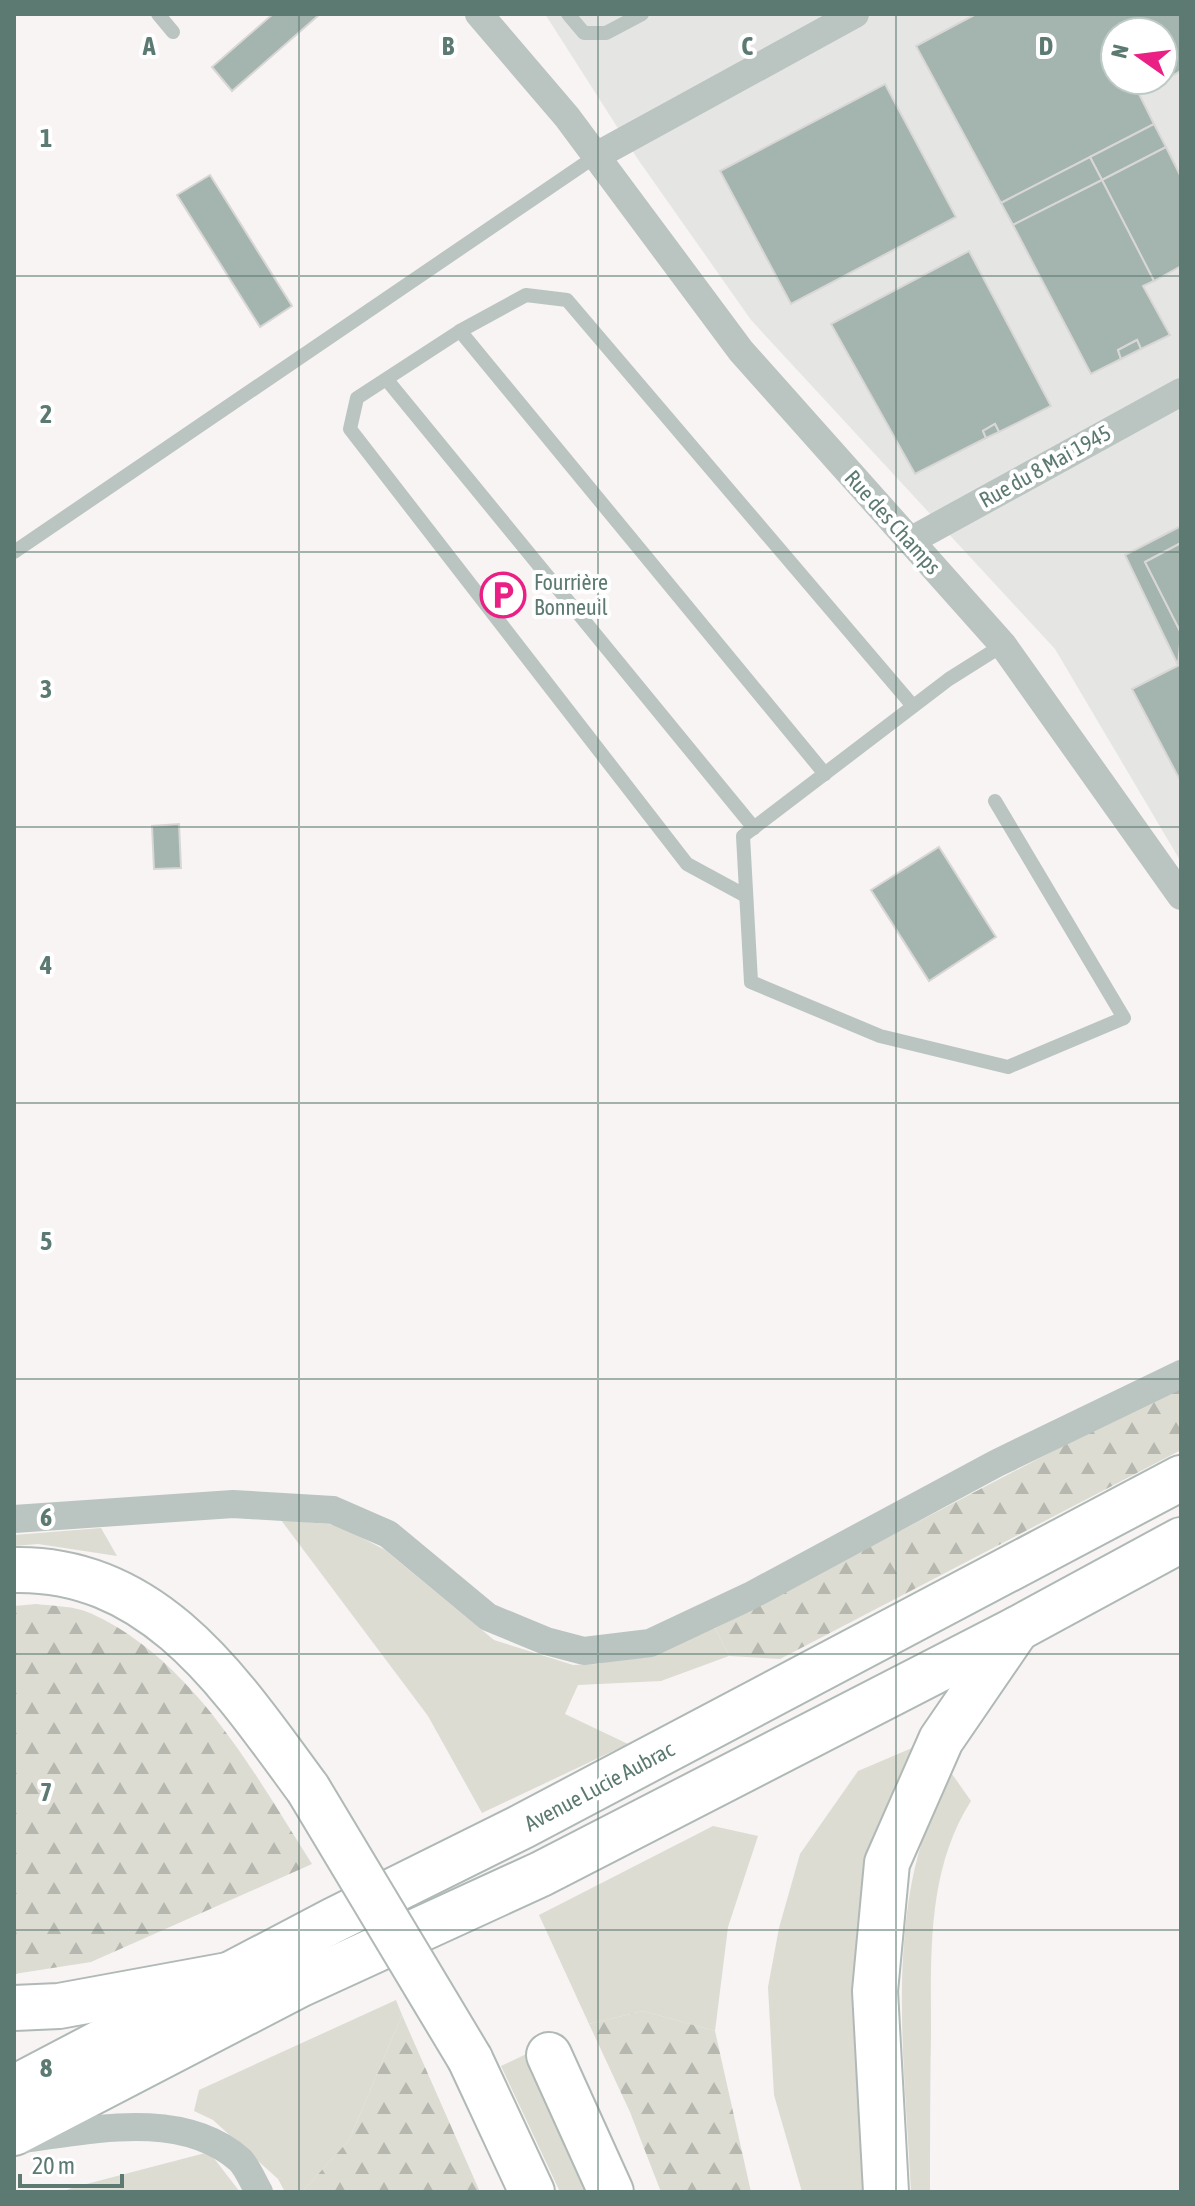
<svg xmlns="http://www.w3.org/2000/svg" width="1195" height="2206" font-family="'Asap Condensed',sans-serif">
<style>
.built{fill:#e5e6e4;fill-rule:evenodd}
.green{fill:#dcdcd2}
.forest{fill:url(#forest-firs)}
.building{fill:#a4b4af;stroke:#d8d7d6;stroke-width:2;fill-rule:evenodd}
.lines{fill:none;stroke-linecap:round;stroke-linejoin:round}
.primary-casing{stroke:#aeb9b6;stroke-width:48}
.highway-casing{stroke:#b0b9b6;stroke-width:48}
.lane{stroke:#bac4c1;stroke-width:14}
.street{stroke:#bac4c1;stroke-width:28}
.primary{stroke:#fff;stroke-width:44}
.highway{stroke:#fff;stroke-width:44}
.highway-bridge-casing{stroke:#b0b9b6;stroke-width:48;stroke-linecap:butt}
.highway-bridge{stroke:#fff;stroke-width:44}
.grid{fill:none;stroke:#5c7a71;stroke-width:2;stroke-opacity:0.55}
.labels{text-anchor:middle;dominant-baseline:central;stroke-width:8;stroke-linejoin:round;paint-order:stroke}
.street-label{font-size:22px;fill:#5c7a71;stroke:#fff}
.poi-label{font-size:22px;fill:#5c7a71;stroke:#fff;text-anchor:start}
.grid-label{font-size:26px;text-anchor:middle;font-weight:bold;fill:#5c7a71;stroke:#fff;stroke-width:8;stroke-linejoin:round;paint-order:stroke}
</style>
<defs>
<pattern id="forest-firs" width="22" height="20" patternUnits="userSpaceOnUse" patternTransform="scale(2)"><rect width="22" height="20" fill="#dcdcd2"/><path d="M5 1l3.5 6h-7zM16 11l3.5 6h-7z" fill="#b6b7af"/></pattern>
</defs>
<rect width="100%" height="100%" fill="#f7f4f3"/>
<path class="built" d="M545,14H1181V862L1055,649L751,320L637,158ZM1115,32H1163V80H1115Z"/>
<g class="green">
<polygon points="281,1520 338,1525 385,1550 494,1640 573,1665 598,1664 715,1628 729,1656 661,1681 578,1685 565,1714 628,1744 482,1813 428,1716"/>
<polygon points="101,1528 117,1556 38,1544 14,1546 14,1535"/>
<polygon points="912,1748 865,1873 867,2192 802,2192 774,2095 768,1987 779,1928 800,1854 858,1771"/>
<path d="M952,1774L971,1801C927,1870 931,1953 931,2032C930,2086 930,2139 930,2192H911C905,2061 880,1891 952,1774Z"/>
<polygon points="713,1826 758,1836 728,1927 715,2031 643,2011 589,2024 539,1915"/>
<polygon points="396,2000 402,2015 349,2140 302,2192 285,2192 278,2179 213,2120 194,2111 199,2090"/>
<polygon points="539,2048 596,2192 560,2192 501,2066"/>
<polygon points="209,2152 240,2192 61,2192 75,2187"/>
</g>
<g class="forest">
<polygon points="1181,1384 1181,1450 780,1659 729,1656 715,1628"/>
<path d="M36,1604C53,1606 75,1606 90,1613C193,1659 254,1773 312,1864L91,1962L14,1974V1606Z"/>
<polygon points="643,2011 715,2031 751,2192 661,2192 630,2112 589,2024"/>
<polygon points="402,2015 480,2192 302,2192 349,2140"/>
</g>
<g class="building">
<polygon points="273,14 320,14 232,91 212,67"/>
<path d="M976,14H1181V71L1139,94L1154,124L1001,203L916,46ZM1115,32H1163V80H1115Z"/>
<polygon points="885,84 956,217 791,304 720,171"/>
<polygon points="1154,124 1166,147 1102,180 1090,157"/>
<polygon points="1166,147 1181,177 1181,266 1154,281 1102,180"/>
<polygon points="1090,157 1102,180 1013,225 1001,203"/>
<polygon points="210,175 292,306 260,327 177,195"/>
<polygon points="1102,180 1154,281 1143,286 1170,335 1141,349 1137,340 1118,350 1121,359 1091,374 1013,225"/>
<polygon points="969,251 1051,406 999,432 995,424 983,431 986,438 915,474 831,324"/>
<polygon points="1137,340 1141,349 1121,359 1118,350"/>
<polygon points="995,424 999,432 986,438 983,431"/>
<polygon points="1181,526 1181,543 1145,562 1181,633 1178,665 1125,555"/>
<polygon points="1181,543 1181,633 1145,562"/>
<polygon points="1181,664 1181,782 1132,689"/>
<polygon points="179,824 181,868 154,869 152,826"/>
<polygon points="939,847 996,937 929,981 871,890"/>
</g>
<g class="lines">
<g class="primary-casing">
<g id="primary">
<polyline points="14,2088 334,1920 523,1826 1181,1478"/>
<polyline points="14,2133 299,1985 541,1874 1017,1629 1181,1540"/>
</g>
</g>
<g class="highway-casing">
<g id="highway">
<path d="M14,1570C156,1567 232,1686 308,1789"/>
<polyline points="14,2008 59,2006 228,1975"/>
<polyline points="549,2055 611,2192"/>
<polyline points="470,2059 532,2192"/>
<polyline points="886,2192 875,1991 887,1863 941,1740 1017,1629"/>
</g>
</g>
<g class="lane">
<polyline points="158,14 173,32"/>
<polyline points="568,14 584,33 606,33 642,14"/>
<polyline points="460,331 825,774"/>
<polyline points="387,380 754,828"/>
<polyline points="14,552 596,156"/>
<polyline points="995,801 1124,1018 1008,1067 880,1036 751,982 743,836 949,679 1003,645"/>
<polyline points="746,896 687,864 350,429 357,398 460,331 526,295 567,300 913,706"/>
</g>
<g class="street">
<polyline points="479,14 567,117 741,351 1003,645 1181,896"/>
<polyline points="596,156 855,14"/>
<polyline points="910,541 1181,392"/>
<polyline points="14,1519 233,1504 333,1510 388,1534 488,1617 546,1641 584,1651 650,1643 750,1596 997,1463 1181,1374"/>
<path d="M23,2139C92,2130 182,2109 240,2160C248,2168 253,2182 259,2192"/>
</g>
<use href="#primary" class="primary"/>
<use href="#highway" class="highway"/>
<g class="highway-bridge-casing">
<polyline id="highway-bridge" points="308,1789 470,2059"/>
</g>
<use href="#highway-bridge" class="highway-bridge"/>
</g>
<path class="grid" d="M299,14V2192M598,14V2192M896,14V2192M14,276H1181M14,552H1181M14,827H1181M14,1103H1181M14,1379H1181M14,1654H1181M14,1930H1181"/>
<defs>
<g id="parking-ring" transform="scale(2.3)"><circle r="9.5" fill="#fff" stroke="#eb2085" stroke-width="1.5"/><path d="M-3.5-5.5H1a3.5 3.5 0 0 1 0 7H-1V5.5H-3.5ZM-1-3.4V-.6H.8a1.4 1.4 0 0 0 0-2.8Z" fill="#eb2085"/></g>
</defs>
<g fill-rule="evenodd">
<use href="#parking-ring" x="503" y="595"/>
</g>
<g class="labels">
<g class="street-label">
<text transform="translate(1045 466) rotate(-29)">Rue du 8 Mai 1945</text>
<text transform="translate(893 522) rotate(48)">Rue des Champs</text>
<text transform="translate(599 1786) rotate(-28)">Avenue Lucie Aubrac</text>
</g>
<g class="poi-label">
<text x="534" y="582">Fourrière<tspan x="534" dy="25">Bonneuil</tspan></text>
</g>
</g>
<g class="grid-label">
<text x="149" y="55">A</text>
<text x="448" y="55">B</text>
<text x="747" y="55">C</text>
<text x="1046" y="55">D</text>
<text x="46" y="147">1</text>
<text x="46" y="423">2</text>
<text x="46" y="698">3</text>
<text x="46" y="974">4</text>
<text x="46" y="1250">5</text>
<text x="46" y="1526">6</text>
<text x="46" y="1801">7</text>
<text x="46" y="2077">8</text>
</g>
<rect width="1195" height="2206" fill="none" stroke="#5c7a71" stroke-width="32"/>
<g transform="translate(1139 56) rotate(284)"><circle r="38" fill="#ffffff" stroke="#becac6" stroke-width="2"/>
<path d="M0-6L14 30L0 20L-14 30Z" fill="#eb2085"/>
<text y="-12" font-size="22" font-weight="bold" text-anchor="middle" fill="#5c7a71">N</text>
</g>
<path d="M20 2174v12h102v-12" fill="none" stroke="#5c7a71" stroke-width="4"/>
<text x="32" y="2174" font-size="24" fill="#5c7a71" stroke="#ffffff" stroke-width="6" paint-order="stroke">20 m</text>
</svg>
